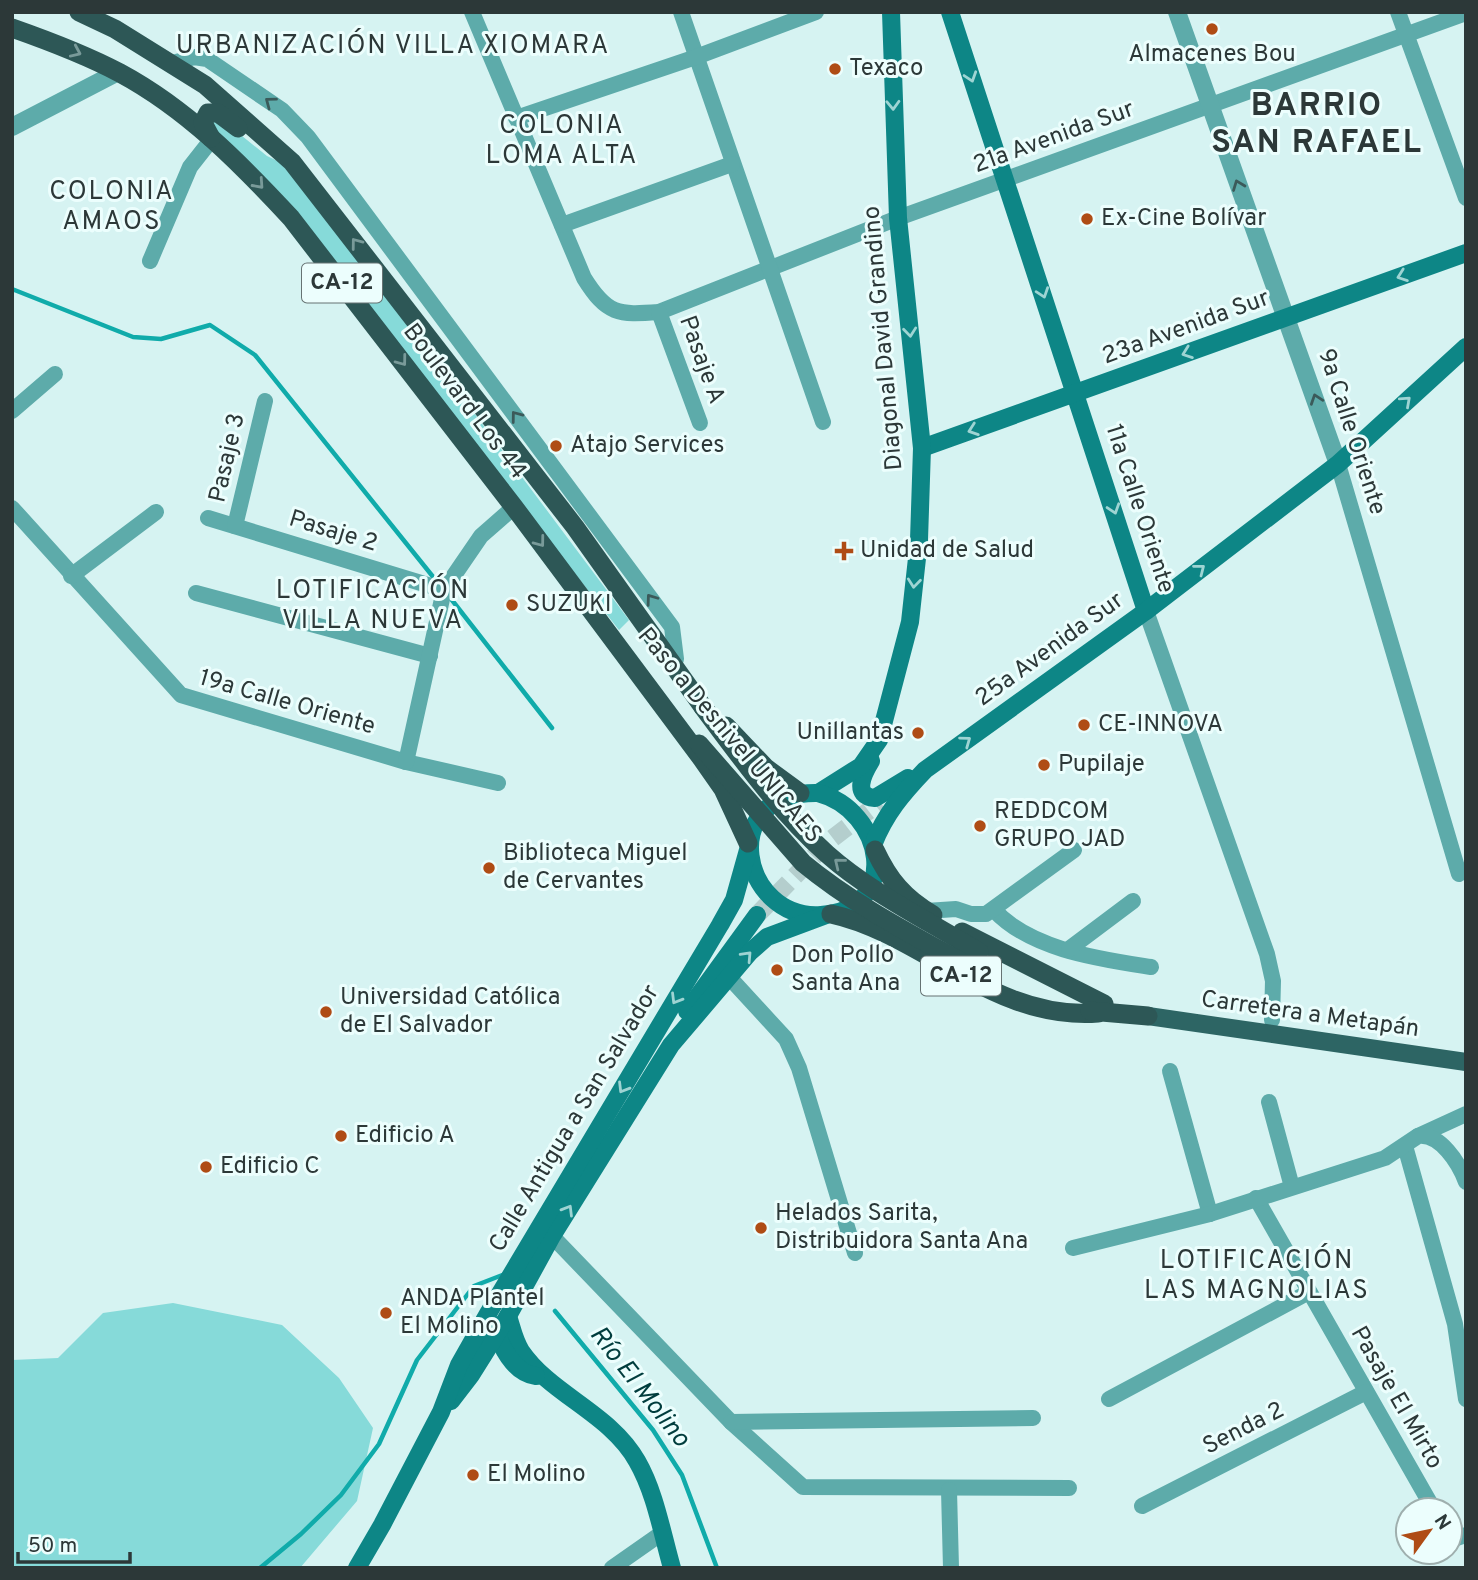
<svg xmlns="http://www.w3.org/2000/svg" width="1478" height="1580" font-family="Overpass,sans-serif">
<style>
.green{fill:#86dad9}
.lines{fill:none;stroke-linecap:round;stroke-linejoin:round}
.stream{stroke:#10abaa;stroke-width:4.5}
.secondary-tunnel{stroke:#b4cecd;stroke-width:18;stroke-dasharray:18 9;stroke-linecap:butt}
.minor{stroke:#5dabaa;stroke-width:16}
.tertiary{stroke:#5dabaa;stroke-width:18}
.secondary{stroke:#0d8686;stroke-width:18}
.primary{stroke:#2d6564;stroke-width:18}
.trunk{stroke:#2d5756;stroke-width:19}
.trunk-bridge{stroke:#2d5756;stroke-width:19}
.oneway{stroke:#799a99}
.oneway2{stroke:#9ed4d3}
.oneway3{stroke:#3b5a5a}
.poi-dot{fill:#af4c15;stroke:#ecfefd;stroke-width:2.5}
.labels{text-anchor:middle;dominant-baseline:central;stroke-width:6;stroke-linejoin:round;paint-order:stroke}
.shield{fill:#ecfefd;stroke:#667373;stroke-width:2}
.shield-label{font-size:23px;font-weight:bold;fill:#2c3838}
.poi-label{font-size:24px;fill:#2c3838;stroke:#ecfefd;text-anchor:start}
.street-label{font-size:24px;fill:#2c3838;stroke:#ecfefd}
.neighbourhood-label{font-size:26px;letter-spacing:2px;fill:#2c3838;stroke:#ecfefd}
.water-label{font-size:26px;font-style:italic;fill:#003d3d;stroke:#ecfefd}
.district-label{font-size:32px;font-weight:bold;letter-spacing:2px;fill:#2c3838;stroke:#ecfefd}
</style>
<rect width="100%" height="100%" fill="#d6f3f2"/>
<g class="green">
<polygon points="221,119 267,156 282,163 337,230 629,620 619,630 341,274 217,133 212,122"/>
<polygon points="173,1303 282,1325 339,1378 373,1428 357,1501 300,1568 12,1568 12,1360 58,1358 103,1313"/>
</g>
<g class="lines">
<g class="stream">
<polyline points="12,289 133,337 161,339 210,325 255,355 438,583"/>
<polyline points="448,595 552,728"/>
<polyline points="555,1311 653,1430 682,1475 717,1568"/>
<polyline points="260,1568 301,1534 341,1495 379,1444 417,1360 474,1286 505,1274"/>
</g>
<polyline class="secondary-tunnel" points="757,915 829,841 880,802"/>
<g class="minor">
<path d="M472,12L584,278C607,315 618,315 659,312L898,218L1466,13"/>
<polyline points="681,12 823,422"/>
<polyline points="1398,12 1466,198"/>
<polyline points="173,63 194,57 207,59 282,110 308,137 672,627 676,659"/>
<polyline points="516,118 696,57 816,12"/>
<polyline points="562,225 732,164"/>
<polyline points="150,261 190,167 212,139"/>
<polyline points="659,312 700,423"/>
<polyline points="12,411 55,374"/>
<polyline points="1338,464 1459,874"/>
<polyline points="12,508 181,695 406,762 498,783"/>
<polyline points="208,518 444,590"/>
<polyline points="235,526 265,401"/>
<polyline points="71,576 156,512"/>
<polyline points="196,593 430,656"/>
<polyline points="1146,611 1267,954 1273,981 1272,1020"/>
<polyline points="406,762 444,590 481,536 514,507"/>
<path d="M994,910C1031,950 1100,959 1151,967"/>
<polyline points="926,911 956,909 971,914 986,914 1074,850"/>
<polyline points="1069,949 1133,901"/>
<polyline points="729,977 786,1039 799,1068 855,1253"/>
<polyline points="1170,1071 1210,1214"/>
<polyline points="1269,1102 1292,1187"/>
<polyline points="1418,1136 1466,1114"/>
<polyline points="1405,1146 1455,1324 1466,1399"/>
<polyline points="1256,1198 1434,1510"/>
<polyline points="552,1236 731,1422 803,1487 1069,1488"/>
<path d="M1073,1248L1210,1214L1385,1158L1418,1136C1440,1133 1459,1163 1466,1182"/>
<polyline points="1109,1399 1309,1292"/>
<polyline points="731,1422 1033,1418"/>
<polyline points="949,1490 951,1568"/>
<polyline points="1142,1506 1366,1392"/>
<polyline points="1450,1535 1454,1539 1466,1535"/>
<polyline points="612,1568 662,1533"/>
</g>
<g class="tertiary">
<polyline points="1177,12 1338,464"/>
<polyline points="12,127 118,72"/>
</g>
<g class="secondary">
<polyline points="950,12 1146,611"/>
<polyline points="922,448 1466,253"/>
<path d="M871,761C863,774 852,796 875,798L908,778"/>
<polyline points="818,793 861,766 879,740 910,622 919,540 922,448 898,218 891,12"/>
<path d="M818,793C884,810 903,909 821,915C741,921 714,791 818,793Z"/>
<path d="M873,845C885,814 903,793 925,770L1146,611L1338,464L1466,347"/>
<polyline points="687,1011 757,915"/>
<path d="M508,1316C512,1328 514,1340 521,1351C551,1395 610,1413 637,1461C655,1492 662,1533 672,1568"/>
<path d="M494,1325C500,1345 513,1373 536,1376"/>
<polyline points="451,1401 471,1375 508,1316 552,1236 671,1045 750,952 767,937 826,915"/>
<polyline points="357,1568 382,1525 441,1412 459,1365 489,1312 720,925 734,900 748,850"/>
</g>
<polyline class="primary" points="1148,1016 1466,1062"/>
<g class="trunk">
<polyline points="79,12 115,29 205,85 292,162 575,527 703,707"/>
<path d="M12,28C49,41 86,55 120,73C187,109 240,163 291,218L514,507L702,759L723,789L748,843"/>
<polyline points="211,138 203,123 208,113 218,113 238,128"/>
<polyline points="726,726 766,768 800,793"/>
<path d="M875,850C889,880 904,898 933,915"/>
<path d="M831,914C923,934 993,1021 1098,1013"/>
<polyline points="962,932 1104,1004"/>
<polyline points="1090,1011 1148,1016"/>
</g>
<g class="trunk-bridge">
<path d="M703,707C741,758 779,811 827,854C871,893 929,921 979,952"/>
<path d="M699,744L803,863C855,906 915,936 974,969"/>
</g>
</g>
<defs><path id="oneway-chevron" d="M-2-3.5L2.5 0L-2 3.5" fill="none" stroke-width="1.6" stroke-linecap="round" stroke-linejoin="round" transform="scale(1.75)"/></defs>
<g class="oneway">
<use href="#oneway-chevron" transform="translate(76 52) rotate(24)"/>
<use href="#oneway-chevron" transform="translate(259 184) rotate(48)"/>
<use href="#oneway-chevron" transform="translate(356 243) rotate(-127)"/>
<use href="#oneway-chevron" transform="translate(402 361) rotate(53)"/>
<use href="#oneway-chevron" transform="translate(540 542) rotate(53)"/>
<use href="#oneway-chevron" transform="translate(839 863) rotate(-141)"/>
</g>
<g class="oneway2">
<use href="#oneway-chevron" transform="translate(971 77) rotate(72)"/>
<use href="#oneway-chevron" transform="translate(893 105) rotate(88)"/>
<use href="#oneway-chevron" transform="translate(1402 276) rotate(160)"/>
<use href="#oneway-chevron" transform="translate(1043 293) rotate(71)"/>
<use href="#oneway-chevron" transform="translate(910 332) rotate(84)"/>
<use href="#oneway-chevron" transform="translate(1187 353) rotate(160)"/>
<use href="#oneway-chevron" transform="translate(1406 401) rotate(-42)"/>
<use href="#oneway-chevron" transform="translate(973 430) rotate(161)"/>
<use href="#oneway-chevron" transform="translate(1114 509) rotate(72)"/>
<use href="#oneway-chevron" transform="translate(1200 569) rotate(-38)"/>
<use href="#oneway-chevron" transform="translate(914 583) rotate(96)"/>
<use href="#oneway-chevron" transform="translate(966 741) rotate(-36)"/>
<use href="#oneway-chevron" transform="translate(747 956) rotate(-47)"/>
<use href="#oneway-chevron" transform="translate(676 999) rotate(121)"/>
<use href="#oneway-chevron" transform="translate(623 1088) rotate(121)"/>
<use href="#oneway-chevron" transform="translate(568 1210) rotate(-59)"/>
</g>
<g class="oneway3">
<use href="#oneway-chevron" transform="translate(270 102) rotate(-143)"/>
<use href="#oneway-chevron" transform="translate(1238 185) rotate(-111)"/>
<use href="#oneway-chevron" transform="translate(1316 399) rotate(-109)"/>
<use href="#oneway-chevron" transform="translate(516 416) rotate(-127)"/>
<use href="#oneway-chevron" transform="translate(651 599) rotate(-126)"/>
</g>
<g class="poi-dot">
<circle cx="1212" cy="29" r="7"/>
<circle cx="835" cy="69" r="7"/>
<circle cx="1087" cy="219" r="7"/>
<circle cx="556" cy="446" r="7"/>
<path d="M840.5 540.5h7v7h7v7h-7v7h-7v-7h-7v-7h7z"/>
<circle cx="512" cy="605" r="7"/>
<circle cx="1084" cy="725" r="7"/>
<circle cx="918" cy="733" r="7"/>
<circle cx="1044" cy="765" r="7"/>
<circle cx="980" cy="826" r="7"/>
<circle cx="489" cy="868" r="7"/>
<circle cx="777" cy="970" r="7"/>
<circle cx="326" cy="1012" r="7"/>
<circle cx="341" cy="1136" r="7"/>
<circle cx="206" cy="1167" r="7"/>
<circle cx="761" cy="1228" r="7"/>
<circle cx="386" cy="1313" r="7"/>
<circle cx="473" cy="1475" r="7"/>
</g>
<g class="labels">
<g class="shield">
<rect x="302" y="263.5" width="80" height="39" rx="5"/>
<rect x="921" y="956.5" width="80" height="39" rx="5"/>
</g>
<g class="shield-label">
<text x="342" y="283">CA-12</text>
<text x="961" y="976">CA-12</text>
</g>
<g class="poi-label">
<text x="1212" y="55" text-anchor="middle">Almacenes Bou</text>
<text x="849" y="69">Texaco</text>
<text x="1101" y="219">Ex-Cine Bolívar</text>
<text x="570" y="446">Atajo Services</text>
<text x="860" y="551">Unidad de Salud</text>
<text x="526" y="605">SUZUKI</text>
<text x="1098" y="725">CE-INNOVA</text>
<text x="904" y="733" text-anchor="end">Unillantas</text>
<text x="1058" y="765">Pupilaje</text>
<text x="994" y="812">REDDCOM<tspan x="994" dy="28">GRUPO JAD</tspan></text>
<text x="503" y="854">Biblioteca Miguel<tspan x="503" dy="28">de Cervantes</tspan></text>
<text x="791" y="956">Don Pollo<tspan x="791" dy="28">Santa Ana</tspan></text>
<text x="340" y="998">Universidad Católica<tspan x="340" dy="28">de El Salvador</tspan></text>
<text x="355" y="1136">Edificio A</text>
<text x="220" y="1167">Edificio C</text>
<text x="775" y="1214">Helados Sarita,<tspan x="775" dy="28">Distribuidora Santa Ana</tspan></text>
<text x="400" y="1299">ANDA Plantel<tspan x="400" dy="28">El Molino</tspan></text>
<text x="487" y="1475">El Molino</text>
</g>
<g class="street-label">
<text transform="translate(1054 138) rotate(-20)">21a Avenida Sur</text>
<text transform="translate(1186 328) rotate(-20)">23a Avenida Sur</text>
<text transform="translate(884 338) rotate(-95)">Diagonal David Grandino</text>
<text transform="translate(701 360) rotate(70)">Pasaje A</text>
<text transform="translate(464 402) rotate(53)">Boulevard Los 44</text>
<text transform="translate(1351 432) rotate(72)">9a Calle Oriente</text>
<text transform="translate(228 458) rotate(-77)">Pasaje 3</text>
<text transform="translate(1139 509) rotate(72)">11a Calle Oriente</text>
<text transform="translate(333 532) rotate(17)">Pasaje 2</text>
<text transform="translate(1050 650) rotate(-36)">25a Avenida Sur</text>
<text transform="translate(287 703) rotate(16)">19a Calle Oriente</text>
<text transform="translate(729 736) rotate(50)">Paso a Desnivel UNICAES</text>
<text transform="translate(1310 1015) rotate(8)">Carretera a Metapán</text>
<text transform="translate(575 1119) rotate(-59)">Calle Antigua a San Salvador</text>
<text transform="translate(1396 1398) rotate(60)">Pasaje El Mirto</text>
<text transform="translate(1244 1429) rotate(-27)">Senda 2</text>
</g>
<g class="neighbourhood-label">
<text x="393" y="46">URBANIZACIÓN VILLA XIOMARA</text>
<text x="562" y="126">COLONIA<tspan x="562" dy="30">LOMA ALTA</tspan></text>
<text x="112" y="192">COLONIA<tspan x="112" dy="30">AMAOS</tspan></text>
<text x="373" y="591">LOTIFICACIÓN<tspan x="373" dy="30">VILLA NUEVA</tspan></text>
<text x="1257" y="1261">LOTIFICACIÓN<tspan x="1257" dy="30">LAS MAGNOLIAS</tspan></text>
</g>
<g class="water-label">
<text transform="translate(639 1387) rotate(52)">Río El Molino</text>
</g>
<g class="district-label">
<text x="1317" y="107">BARRIO<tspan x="1317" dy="37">SAN RAFAEL</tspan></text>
</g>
</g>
<rect width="1478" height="1580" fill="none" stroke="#2c3838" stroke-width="28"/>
<g transform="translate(1429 1531) rotate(57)"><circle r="33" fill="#ecfefd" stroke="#9fafae" stroke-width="2"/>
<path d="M0-5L12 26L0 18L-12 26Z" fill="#af4c15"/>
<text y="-10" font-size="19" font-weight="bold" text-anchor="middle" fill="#2c3838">N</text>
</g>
<path d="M18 1552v10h112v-10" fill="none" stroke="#2c3838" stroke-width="3.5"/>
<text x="28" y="1552" font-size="21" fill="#2c3838" stroke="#ecfefd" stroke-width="5" paint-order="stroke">50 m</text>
</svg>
